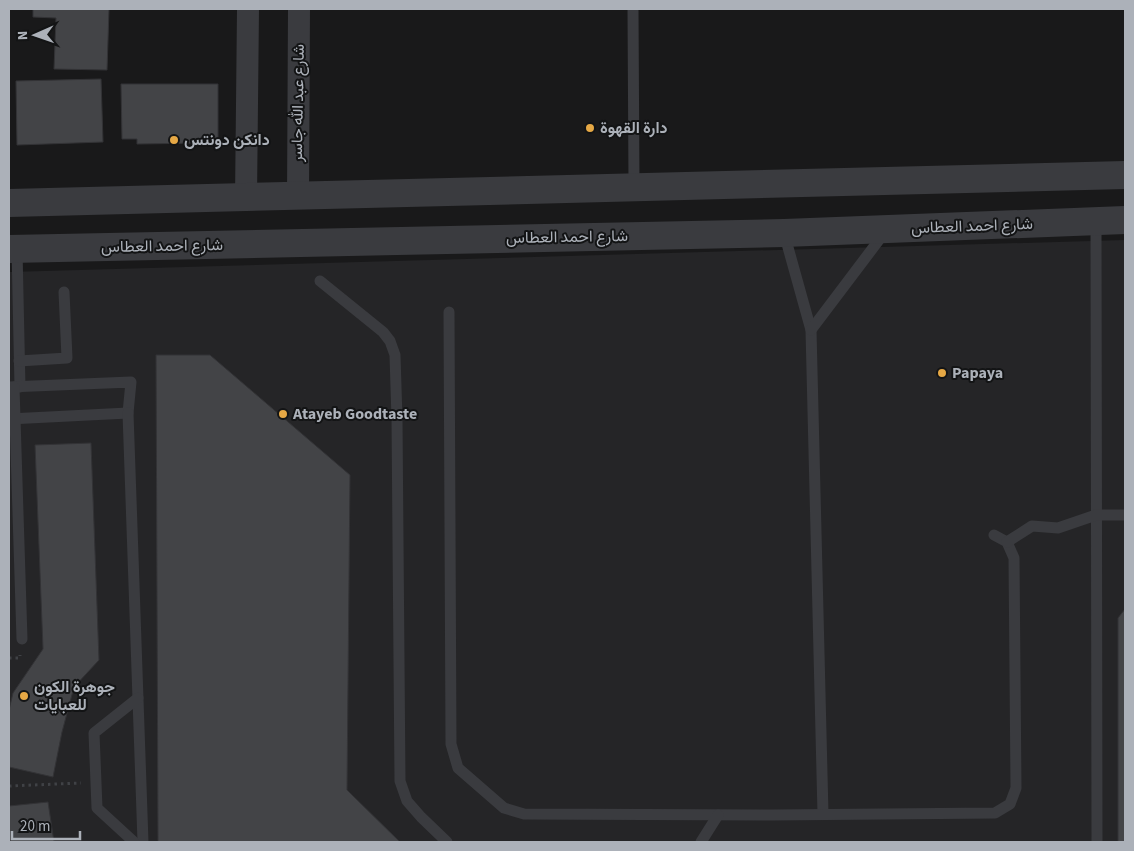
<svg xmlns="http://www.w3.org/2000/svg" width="1134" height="851" font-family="'Source Sans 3',Vazirmatn,sans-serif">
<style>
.built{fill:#252527}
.building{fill:#434447;stroke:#333336}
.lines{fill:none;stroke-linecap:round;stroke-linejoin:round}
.path{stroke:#404246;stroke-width:3;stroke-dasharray:2.5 4;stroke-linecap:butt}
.service{stroke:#3a3b3f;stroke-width:11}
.minor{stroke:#3a3b3f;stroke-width:22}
.tertiary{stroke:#3a3b3f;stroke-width:28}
.poi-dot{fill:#e6a845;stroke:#131415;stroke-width:2}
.labels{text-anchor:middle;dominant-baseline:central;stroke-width:4;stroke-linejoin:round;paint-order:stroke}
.street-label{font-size:16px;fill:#acb1b9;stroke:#131415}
.poi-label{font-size:16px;font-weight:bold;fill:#acb1b9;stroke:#131415;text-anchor:start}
</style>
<rect width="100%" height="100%" fill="#19191a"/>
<polygon class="built" points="1125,240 1125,842 9,842 9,272"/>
<g class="building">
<polygon points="33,9 109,9 107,70 54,69 56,18 33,17"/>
<polygon points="101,79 103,142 17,145 16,81"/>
<polygon points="121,84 218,84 218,139 201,139 202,143 137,144 137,139 122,139"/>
<polygon points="156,355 210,355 350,475 347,790 400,842 158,842"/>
<polygon points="91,443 99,660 74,687 62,732 53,777 9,767 9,710 13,693 43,649 35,445"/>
<polygon points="1125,609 1125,842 1118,842 1118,618"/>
<polygon points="48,802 54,842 9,842 9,806"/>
</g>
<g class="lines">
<g class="path">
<polyline points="9,658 20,658 20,655"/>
<polyline points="9,786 81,783"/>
</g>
<g class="service">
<polyline points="633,9 634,186"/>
<polyline points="1096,222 1097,842"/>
<polyline points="784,233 811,330 823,814"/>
<polyline points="17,249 20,387"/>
<polyline points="320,281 383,332 390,341 395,355 397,419 400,781 407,801 421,817 447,842"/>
<polyline points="449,312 451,744 458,768 504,808 524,814 772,815 995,813 1010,804 1016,788 1014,558 1007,542 994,535"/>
<polyline points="811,330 885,232"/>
<polyline points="19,361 67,358 64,292"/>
<polyline points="9,387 131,382 128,413 9,419"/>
<polyline points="14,387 22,639"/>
<polyline points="128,413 143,842"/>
<polyline points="1007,542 1032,526 1058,528 1096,515 1125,515"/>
<polyline points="134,842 97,808 94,733 138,698"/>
<polyline points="701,842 718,815"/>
</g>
<g class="minor">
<polyline points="298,197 299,9"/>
<polyline points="246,198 248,9"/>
</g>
<g class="tertiary">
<polyline points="9,203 1125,175"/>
<polyline points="9,249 784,233 1125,220"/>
</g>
</g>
<g class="poi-dot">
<circle cx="590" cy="128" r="5"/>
<circle cx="174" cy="140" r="5"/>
<circle cx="942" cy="373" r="5"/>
<circle cx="283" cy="414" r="5"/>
<circle cx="24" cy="696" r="5"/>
</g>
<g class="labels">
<g class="street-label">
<text transform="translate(298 103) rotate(-89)">شارع عبد الله جاسر</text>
<text transform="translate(972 226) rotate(-2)">شارع احمد العطاس</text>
<text transform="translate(567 237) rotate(-1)">شارع احمد العطاس</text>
<text transform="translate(162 246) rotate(-1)">شارع احمد العطاس</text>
</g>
<g class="poi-label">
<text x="600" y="128">دارة القهوة</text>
<text x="184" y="140">دانكن دونتس</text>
<text x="952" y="373">Papaya</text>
<text x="293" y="414">Atayeb Goodtaste</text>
<text x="34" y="687">جوهرة الكون<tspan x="34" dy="18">للعبايات</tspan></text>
</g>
</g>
<rect width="1134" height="851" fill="none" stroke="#acb1b9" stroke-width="20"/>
<g transform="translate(35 35) rotate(268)" stroke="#131415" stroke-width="4" paint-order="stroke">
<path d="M0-4L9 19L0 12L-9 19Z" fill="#acb1b9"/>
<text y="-8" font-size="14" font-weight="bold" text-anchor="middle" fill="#acb1b9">N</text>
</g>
<path d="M12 831v8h68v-8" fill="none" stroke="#acb1b9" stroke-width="2.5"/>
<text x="20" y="831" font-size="15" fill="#acb1b9" stroke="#131415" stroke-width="4" paint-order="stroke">20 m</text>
</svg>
